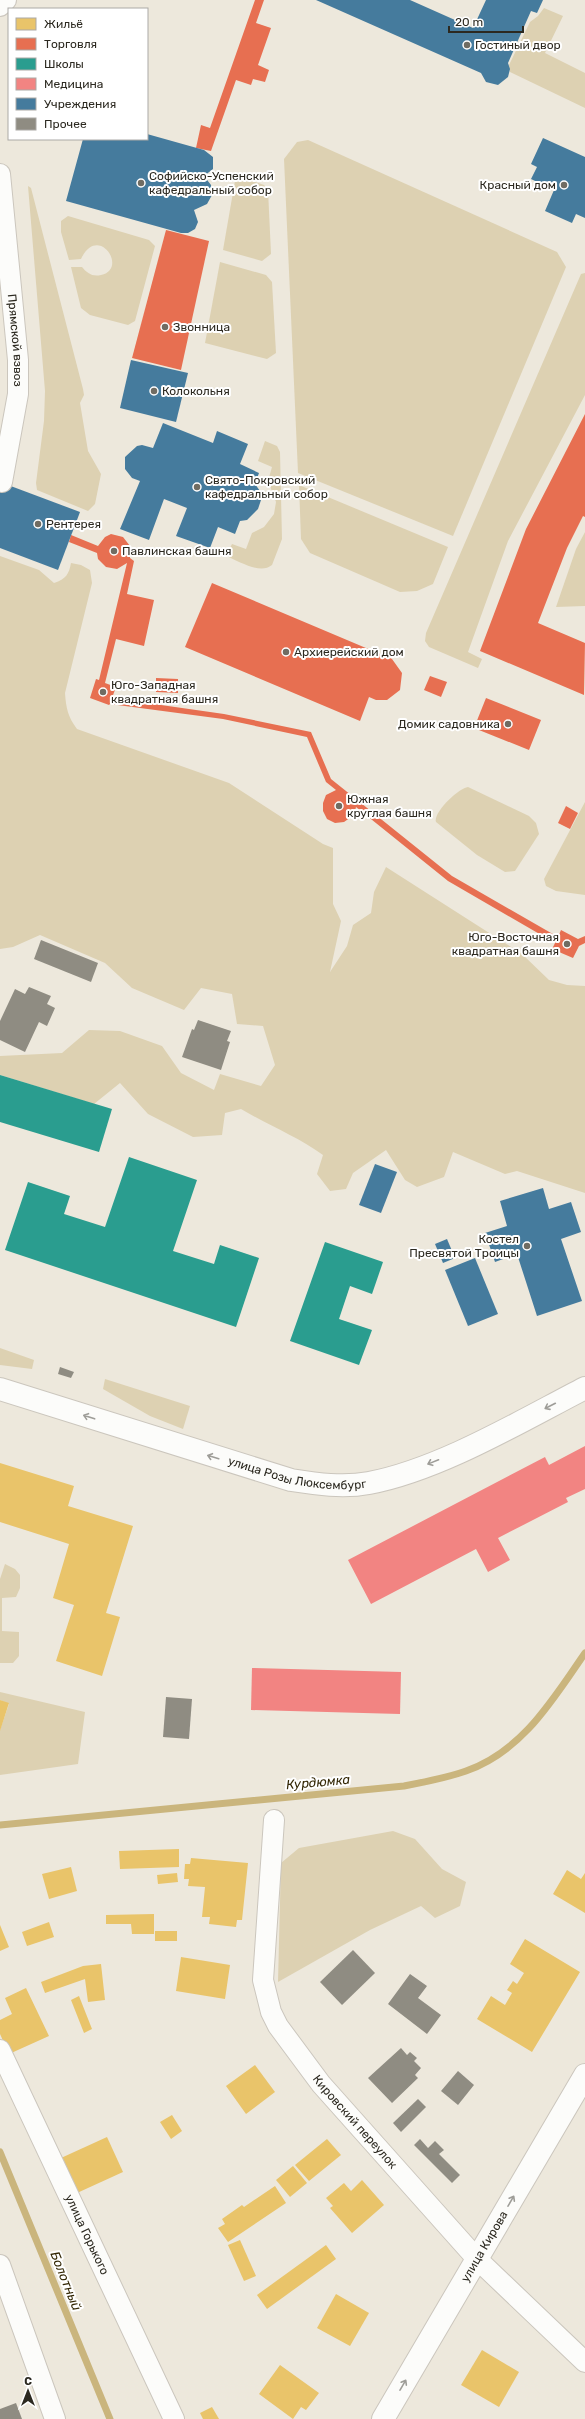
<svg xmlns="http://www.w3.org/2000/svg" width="585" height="2419" font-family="Rubik,sans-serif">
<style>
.green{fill:#ddd1b2}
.homes{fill:#e9c46a}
.shops{fill:#e76f51}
.schools{fill:#2a9d8f}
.health{fill:#f28482}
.public{fill:#457b9d}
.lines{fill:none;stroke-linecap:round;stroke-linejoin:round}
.stream{stroke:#cab57d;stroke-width:7}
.building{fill:#8f8c82}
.street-casing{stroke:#cbc6bd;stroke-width:22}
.secondary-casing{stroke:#cbc6bd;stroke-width:24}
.street{stroke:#fcfcfa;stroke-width:20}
.secondary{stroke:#fcfcfa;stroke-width:22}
.oneway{stroke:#9e9d98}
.poi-dot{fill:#706c62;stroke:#fff;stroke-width:1.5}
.labels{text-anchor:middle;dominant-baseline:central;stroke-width:4;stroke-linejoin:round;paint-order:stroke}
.poi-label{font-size:12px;fill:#2c2920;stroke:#fff;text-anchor:start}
.street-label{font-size:12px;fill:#2c2920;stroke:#fff}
.water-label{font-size:13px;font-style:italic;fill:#332705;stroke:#fff}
</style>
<rect width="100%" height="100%" fill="#ede8dc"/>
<g class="green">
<polygon points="544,8 563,16 545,53 585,73 585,108 510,72 509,65 530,22 538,16"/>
<polygon points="308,140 557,252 566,267 453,536 298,473 284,159 297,142"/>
<polygon points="236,175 264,185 268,190 271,254 262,261 223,250"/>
<polygon points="28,186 31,188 83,389 84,395 80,403 88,451 101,474 95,504 88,511 37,490 36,483 44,421 45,391"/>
<path d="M68,216L149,240L155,246L135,321L128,325L90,315L81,308L71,267H82C87,273 92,277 101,275C129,269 98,223 81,259L69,260L61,232V221Z"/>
<polygon points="220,262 266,275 272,282 276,353 267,359 205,343"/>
<polygon points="585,273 585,395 508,541 468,652 482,659 478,668 429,647 425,641 426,633 581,274"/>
<path d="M265,441L277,446L280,452L282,539L272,565C260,575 239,561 226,556L232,544L246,549L252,533L264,527L274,514L276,502L268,481L272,467L258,461Z"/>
<polygon points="299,485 448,547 433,584 417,591 400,592 310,553 301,539"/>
<polygon points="585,532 585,606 556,607 576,549"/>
<path d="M0,556L39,570L54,583C66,579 69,574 71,563L81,565L90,570L92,583L65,693C66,708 68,717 77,729L229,783L323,844L333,848V904L341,921L330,972L347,946L353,925L371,913L374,892L386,867L522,954L549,980L567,985L585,986V1193L517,1171L505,1174L453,1152L444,1177L417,1187L405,1180L386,1150L353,1173L346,1189L330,1191L317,1174L323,1155C298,1137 268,1125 241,1109L225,1113L222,1135L193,1137L148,1114L120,1083L94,1104L0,1075V1056L62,1053L89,1030L120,1031L162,1046L181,1073L214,1090L220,1074L261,1086L275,1065L263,1026L237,1024L232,994L201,988L184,1010L132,988L105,963L40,935L13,947L0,949Z"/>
<path d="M468,787L529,816L536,823L539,834L515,871L505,872L477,855L436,822C433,812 459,788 468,787Z"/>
<polygon points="585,802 585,895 556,891 546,886 544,879"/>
<polygon points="0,1348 34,1360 32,1369 0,1365"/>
<polygon points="105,1379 190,1406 183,1429 150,1416 103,1389"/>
<polygon points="5,1564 15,1569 20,1575 20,1588 16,1597 2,1598 2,1631 19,1632 19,1656 13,1663 0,1663 0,1579"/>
<polygon points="0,1692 85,1712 78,1764 0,1775 0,1730 9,1704 0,1700"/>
<polygon points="393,1831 415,1839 442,1869 466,1882 460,1906 435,1918 421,1906 370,1930 278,1982 281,1863 299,1848"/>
</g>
<g class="homes">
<polygon points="0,1463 74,1486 68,1506 133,1526 106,1613 120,1617 102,1676 56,1661 74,1605 53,1598 69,1544 0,1522"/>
<polygon points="0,1700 9,1703 0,1731"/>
<polygon points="179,1849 179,1867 120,1869 119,1851"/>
<polygon points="191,1858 248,1863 242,1920 237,1920 236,1927 209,1924 210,1917 202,1917 205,1887 188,1886 189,1879 184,1879 185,1864 190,1864"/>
<polygon points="71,1867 77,1891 49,1899 42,1874"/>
<polygon points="567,1870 581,1879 585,1873 585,1913 553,1894"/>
<polygon points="177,1873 178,1882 158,1884 157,1875"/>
<polygon points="154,1914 154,1934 132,1934 131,1924 106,1924 106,1915"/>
<polygon points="49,1922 54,1937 27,1946 22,1932"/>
<polygon points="0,1925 9,1947 0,1951"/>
<rect x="155" y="1931" width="22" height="10"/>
<polygon points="525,1939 580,1972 532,2052 477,2019 491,1996 505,2005 512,1993 507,1990 513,1981 517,1984 524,1973 510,1964"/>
<polygon points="181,1957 230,1965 225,1999 176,1991"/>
<polygon points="101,1964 105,2000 88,2002 85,1979 45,1993 41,1982 83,1966"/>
<polygon points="26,1988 49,2036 9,2054 0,2034 0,2020 12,2014 5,1998"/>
<polygon points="79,1996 92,2029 84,2033 71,2000"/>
<polygon points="255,2065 275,2092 246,2114 226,2086"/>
<polygon points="172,2115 182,2131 171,2139 160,2122"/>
<polygon points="107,2137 123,2172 77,2193 61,2158"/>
<polygon points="327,2139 341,2155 309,2181 295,2165"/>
<polygon points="293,2166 307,2183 290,2197 276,2180"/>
<polygon points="362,2180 384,2205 352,2233 330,2208 333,2206 326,2198 344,2183 351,2191"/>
<polygon points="275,2186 286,2203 228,2242 218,2228 225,2224 222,2219 242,2205 244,2207"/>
<polygon points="240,2240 256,2276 244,2281 228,2245"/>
<polygon points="326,2245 336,2259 267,2309 257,2295"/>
<polygon points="336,2294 369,2313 350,2346 317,2328"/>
<polygon points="482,2350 519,2372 499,2407 461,2385"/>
<polygon points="280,2365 319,2393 306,2410 301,2407 293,2419 259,2394"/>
<polygon points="212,2407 219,2419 203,2419 200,2413"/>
</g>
<g class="shops">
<polygon points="255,0 264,0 256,23 271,28 258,65 269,70 265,82 253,79 251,85 236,80 211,151 196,148 201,125 210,128"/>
<polygon points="166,230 209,241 181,370 132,358"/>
<polygon points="585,414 585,517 583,516 567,548 538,623 585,643 584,695 480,651 526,529"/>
<polygon points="111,534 123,537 130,546 130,558 134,561 127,594 154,600 144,646 116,639 105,683 116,687 112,698 224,714 311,732 331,779 452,876 558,937 561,930 578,939 585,936 585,943 579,946 573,958 552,949 555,943 448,881 356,807 354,815 344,822 335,823 327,819 323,811 323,803 326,795 336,790 326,782 307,737 223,719 110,704 109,705 90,698 96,679 99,680 127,563 117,569 106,567 98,559 97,553 69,542 71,535 98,546 105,537"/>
<polygon points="212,583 392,659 402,673 400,690 387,700 376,700 369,697 360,721 185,647"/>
<polygon points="430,676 447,682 441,697 424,690"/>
<polygon points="156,678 178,679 178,693 156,692"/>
<polygon points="486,698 541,720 529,750 474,728"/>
<polygon points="566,806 578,813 570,829 558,823"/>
</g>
<g class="schools">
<polygon points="0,1075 112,1109 99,1152 0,1122"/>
<polygon points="129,1157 197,1180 173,1251 214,1264 220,1245 259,1258 236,1327 5,1250 28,1182 70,1196 64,1214 105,1227"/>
<polygon points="325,1242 383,1262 372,1294 350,1286 339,1319 372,1330 359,1365 290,1341"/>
</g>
<g class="health">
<polygon points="585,1446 585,1489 566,1498 568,1502 498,1538 510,1560 488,1572 476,1549 371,1604 348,1560 545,1457 549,1465"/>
<polygon points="252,1668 401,1672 400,1714 251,1710"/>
</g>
<g class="public">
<polygon points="316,0 410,0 473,28 486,0 543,0 537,13 531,11 508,63 510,69 508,77 498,85 486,82 481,73"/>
<polygon points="147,134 204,150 213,157 213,169 204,176 211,185 212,195 207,204 194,210 198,222 195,229 188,233 181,233 66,201 83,139 147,139"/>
<polygon points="543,138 585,157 585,218 576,214 572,223 545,211 554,190 531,179 537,167 531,164"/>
<polygon points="131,360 188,373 176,422 120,408"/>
<polygon points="163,423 213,443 217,431 248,444 240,464 259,473 255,484 260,491 261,500 258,509 247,520 240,521 235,534 218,527 210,548 176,536 187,508 164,499 149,540 120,529 140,481 132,478 125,469 125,457 137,446 142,445 153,448"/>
<polygon points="0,482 80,512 58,570 0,548"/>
<polygon points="375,1164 397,1172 381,1213 359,1205"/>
<polygon points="543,1188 549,1209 571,1202 581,1232 561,1239 582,1301 537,1316 517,1254 495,1262 485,1233 507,1226 500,1201"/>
<polygon points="447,1239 455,1258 443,1263 435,1244"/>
<polygon points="475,1258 498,1314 468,1326 445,1270"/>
</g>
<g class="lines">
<g class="stream">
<path d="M0,1825L404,1786C425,1782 446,1778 466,1771C523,1751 553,1699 585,1653"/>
<polyline points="0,2152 110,2419"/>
</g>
</g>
<g class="building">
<polygon points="41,940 98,963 91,982 34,959"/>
<polygon points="29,987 51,996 47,1004 55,1008 47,1026 39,1022 25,1052 0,1040 0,1021 15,989 25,994"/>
<polygon points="198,1020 231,1031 227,1041 230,1042 221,1070 182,1057 192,1029 194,1030"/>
<polygon points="60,1367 74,1372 71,1378 58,1374"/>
<polygon points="166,1697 192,1699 189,1739 163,1737"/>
<polygon points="353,1950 375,1973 342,2005 320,1982"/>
<polygon points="410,1974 427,1986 418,1998 441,2015 427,2034 388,2004"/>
<polygon points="401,2048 407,2055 410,2052 417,2058 414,2061 421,2068 415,2075 418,2078 392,2103 368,2078"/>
<polygon points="458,2071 474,2085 458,2105 441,2091"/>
<polygon points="418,2099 426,2107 401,2132 393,2123"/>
<polygon points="420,2139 428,2148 435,2141 444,2150 439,2154 460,2175 452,2183 414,2145"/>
<polygon points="16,2403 22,2419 0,2419 0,2409"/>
</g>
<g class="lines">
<g class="street-casing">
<g id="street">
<polyline points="0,6 6,0"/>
<path id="s1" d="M0,174L18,360V394L2,482"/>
<path id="s2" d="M274,1820L263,1980L271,2012L278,2026L321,2084L477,2259L585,2362"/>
<path id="s3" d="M0,2050L174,2419"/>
<polyline points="0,2265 55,2419"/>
</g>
</g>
<g class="secondary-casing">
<g id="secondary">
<path id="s4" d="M0,1389L291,1480C317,1484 343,1488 369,1483C439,1470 521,1421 585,1388"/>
<path id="s5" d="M383,2419L585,2075"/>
</g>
</g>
<use href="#street" class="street"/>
<use href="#secondary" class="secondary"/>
</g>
<defs><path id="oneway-shaft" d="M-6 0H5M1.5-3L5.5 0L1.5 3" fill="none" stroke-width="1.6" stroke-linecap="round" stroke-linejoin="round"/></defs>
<g class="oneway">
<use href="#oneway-shaft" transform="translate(550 1406) rotate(153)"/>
<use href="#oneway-shaft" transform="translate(89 1417) rotate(-162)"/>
<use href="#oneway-shaft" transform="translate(213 1457) rotate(-163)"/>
<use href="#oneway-shaft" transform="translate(433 1462) rotate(158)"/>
<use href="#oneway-shaft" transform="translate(511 2201) rotate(-60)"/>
<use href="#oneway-shaft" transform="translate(403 2385) rotate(-60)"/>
</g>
<g class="poi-dot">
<circle cx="467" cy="45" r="4"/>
<circle cx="141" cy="183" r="4"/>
<circle cx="564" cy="185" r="4"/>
<circle cx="165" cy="327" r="4"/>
<circle cx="154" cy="391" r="4"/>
<circle cx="197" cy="487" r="4"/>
<circle cx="38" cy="524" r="4"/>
<circle cx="114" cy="551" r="4"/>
<circle cx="286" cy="652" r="4"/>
<circle cx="103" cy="692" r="4"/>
<circle cx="508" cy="724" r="4"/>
<circle cx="339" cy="806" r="4"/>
<circle cx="567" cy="944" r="4"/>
<circle cx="527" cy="1246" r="4"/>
</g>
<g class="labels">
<g class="poi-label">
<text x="475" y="45">Гостиный двор</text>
<text x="149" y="176">Софийско-Успенский<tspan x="149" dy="14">кафедральный собор</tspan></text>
<text x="556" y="185" text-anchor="end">Красный дом</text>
<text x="173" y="327">Звонница</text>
<text x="162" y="391">Колокольня</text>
<text x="205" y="480">Свято-Покровский<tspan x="205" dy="14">кафедральный собор</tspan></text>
<text x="46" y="524">Рентерея</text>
<text x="122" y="551">Павлинская башня</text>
<text x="294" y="652">Архиерейский дом</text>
<text x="111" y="685">Юго-Западная<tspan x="111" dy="14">квадратная башня</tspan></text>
<text x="500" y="724" text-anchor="end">Домик садовника</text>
<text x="347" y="799">Южная<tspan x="347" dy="14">круглая башня</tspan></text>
<text x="559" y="937" text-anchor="end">Юго-Восточная<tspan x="559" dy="14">квадратная башня</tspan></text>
<text x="519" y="1239" text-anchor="end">Костел<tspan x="519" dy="14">Пресвятой Троицы</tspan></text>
</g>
<g class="street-label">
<text stroke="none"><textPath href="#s1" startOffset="167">Прямской взвоз</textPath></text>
<text stroke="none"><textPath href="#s4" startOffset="310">улица Розы Люксембург</textPath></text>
<text stroke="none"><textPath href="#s2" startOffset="332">Кировский переулок</textPath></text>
<text stroke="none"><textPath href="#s3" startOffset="204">улица Горького</textPath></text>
<text stroke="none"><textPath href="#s5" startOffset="200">улица Кирова</textPath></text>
</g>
<g class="water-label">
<text transform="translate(318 1782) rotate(-5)">Курдюмка</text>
<text transform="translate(66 2281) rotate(68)">Болотный</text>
</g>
</g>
<rect x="8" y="8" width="140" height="132" fill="#ffffff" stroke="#aba9a6"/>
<rect x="16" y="18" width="20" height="12" fill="#e9c46a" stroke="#aba9a6"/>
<text x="44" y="28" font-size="12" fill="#2c2920">Жильё</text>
<rect x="16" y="38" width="20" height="12" fill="#e76f51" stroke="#aba9a6"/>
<text x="44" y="48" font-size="12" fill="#2c2920">Торговля</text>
<rect x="16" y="58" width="20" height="12" fill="#2a9d8f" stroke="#aba9a6"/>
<text x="44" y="68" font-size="12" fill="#2c2920">Школы</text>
<rect x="16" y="78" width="20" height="12" fill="#f28482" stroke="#aba9a6"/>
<text x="44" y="88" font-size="12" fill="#2c2920">Медицина</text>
<rect x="16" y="98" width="20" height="12" fill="#457b9d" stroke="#aba9a6"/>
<text x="44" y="108" font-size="12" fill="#2c2920">Учреждения</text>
<rect x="16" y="118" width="20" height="12" fill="#8f8c82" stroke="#aba9a6"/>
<text x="44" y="128" font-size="12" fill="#2c2920">Прочее</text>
<g transform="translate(28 2391)" stroke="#ffffff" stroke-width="3" paint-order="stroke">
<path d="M0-3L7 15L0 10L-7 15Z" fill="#2c2920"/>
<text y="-6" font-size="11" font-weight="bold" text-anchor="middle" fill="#2c2920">С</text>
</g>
<path d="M449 26v6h74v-6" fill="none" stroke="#2c2920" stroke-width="2"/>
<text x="455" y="26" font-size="12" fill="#2c2920" stroke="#ffffff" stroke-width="3" paint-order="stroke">20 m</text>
</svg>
